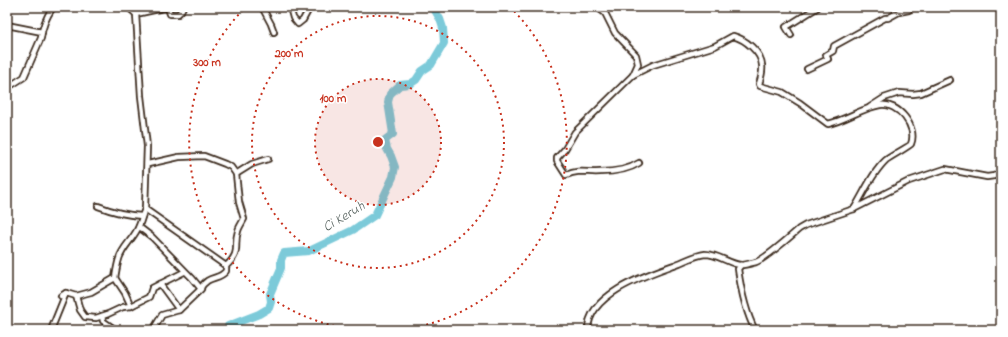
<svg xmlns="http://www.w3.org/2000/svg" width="1008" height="337" font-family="'Indie Flower',sans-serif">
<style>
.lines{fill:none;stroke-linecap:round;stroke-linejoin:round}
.river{stroke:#7ccad9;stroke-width:8}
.minor-casing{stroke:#3b2a1e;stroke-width:8}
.minor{stroke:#fff;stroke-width:4.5}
.ring{fill:none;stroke:#c8321e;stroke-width:2;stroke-dasharray:2 4}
.labels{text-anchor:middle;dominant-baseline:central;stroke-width:3;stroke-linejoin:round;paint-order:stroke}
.water-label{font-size:14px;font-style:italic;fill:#4e5a56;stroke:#fff}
.centre{fill:#c8321e;stroke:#fff;stroke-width:2}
.ring-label{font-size:12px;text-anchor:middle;font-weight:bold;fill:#c8321e;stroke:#fff;stroke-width:3;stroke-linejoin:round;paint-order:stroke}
</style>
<rect width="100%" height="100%" fill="#fff"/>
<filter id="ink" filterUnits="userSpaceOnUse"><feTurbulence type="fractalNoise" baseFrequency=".025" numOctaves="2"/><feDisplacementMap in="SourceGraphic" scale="8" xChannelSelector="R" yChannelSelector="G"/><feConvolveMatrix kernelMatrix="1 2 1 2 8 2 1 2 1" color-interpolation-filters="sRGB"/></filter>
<g filter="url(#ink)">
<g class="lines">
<polyline class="river" points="227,330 228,326 259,314 269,308 271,302 270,294 281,268 281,260 284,253 309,251 353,230 375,215 393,177 395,167 391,156 387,149 385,140 393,134 388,102 390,94 400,85 410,84 416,80 422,71 431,65 444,43 443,28 440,19 433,7"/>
<g class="minor-casing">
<g id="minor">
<polyline points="128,7 136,14"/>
<polyline points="262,7 271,24 274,32"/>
<polyline points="290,7 293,18 298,24 303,20 310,7"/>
<path d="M597,7L605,13L615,33L636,55L638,64L633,75L653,65L715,46L733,36C745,39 761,52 762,65C763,71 761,78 759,84L760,86L782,92L800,103L828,124C846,120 862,108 880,105C898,102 918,127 911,144C910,146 891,156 886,160C872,173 864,193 854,209"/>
<polyline points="168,8 170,14 178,14 181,11 183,7"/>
<polyline points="7,25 42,32"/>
<polyline points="791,35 786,27 818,7"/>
<polyline points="807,69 828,59 826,55 833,51 834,46 885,18 888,18 899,12 909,10 910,7"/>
<path d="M633,75L575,132L565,149L557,158V161L566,175C580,169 587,173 600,172C614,172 628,170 639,163"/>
<path d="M7,88L24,77L41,38C42,27 47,16 53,7"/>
<polyline points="870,107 884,98 899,93 913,94 921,93 950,80"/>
<polyline points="148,164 179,157 204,156 225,164 231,167 236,174 252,164 268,159"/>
<path d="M98,206C113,212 125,215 142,216"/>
<path d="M145,209L226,266C242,252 233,246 238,231C239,227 242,223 244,219L239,202L236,174"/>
<polyline points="139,227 152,237 192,278 201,289 179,310 162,315 153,330"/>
<path d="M741,265L738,269C741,290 745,311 755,330"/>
<polyline points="115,278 125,293 131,306"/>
<polyline points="160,284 179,310"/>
<path d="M200,289C209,274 218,281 226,271V266"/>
<path d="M61,296L66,293L76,296L91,292L115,278C116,272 117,265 119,259C122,248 132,240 137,230C141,223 142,215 145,209L147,146L141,96L136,14L168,7"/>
<polyline points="76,296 80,310 85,317 96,318 108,314 123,307 131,306 149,297 152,288 184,272"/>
<polyline points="102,316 103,321 116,330"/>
<polyline points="51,330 66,293"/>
<path d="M588,330C588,294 646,275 674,265C683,262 695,255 705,254C718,254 729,264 741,265C745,265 752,263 756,262C765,259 791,236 799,229L806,225L854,209L909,181L945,169L987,177L994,176L1001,172"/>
</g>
</g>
<use href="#minor" class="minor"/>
</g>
</g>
<circle cx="378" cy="142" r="63" fill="#c8321e" fill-opacity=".12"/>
<g class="ring">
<circle cx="378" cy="142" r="63"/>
<circle cx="378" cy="142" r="126"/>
<path d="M358 330A189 189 0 0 1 246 7M510 7A189 189 0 0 1 398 330"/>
</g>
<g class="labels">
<g class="water-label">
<text transform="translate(344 217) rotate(-31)">Ci Keruh</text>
</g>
</g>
<circle cx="378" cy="142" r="6" class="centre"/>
<g class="ring-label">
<text x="289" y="57">200 m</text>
<text x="207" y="66">300 m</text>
<text x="333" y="102">100 m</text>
</g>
<rect width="1008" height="337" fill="none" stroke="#fff" stroke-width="24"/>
<rect x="12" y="12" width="984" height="313" fill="none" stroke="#3b2a1e" stroke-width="1.5" filter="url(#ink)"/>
</svg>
